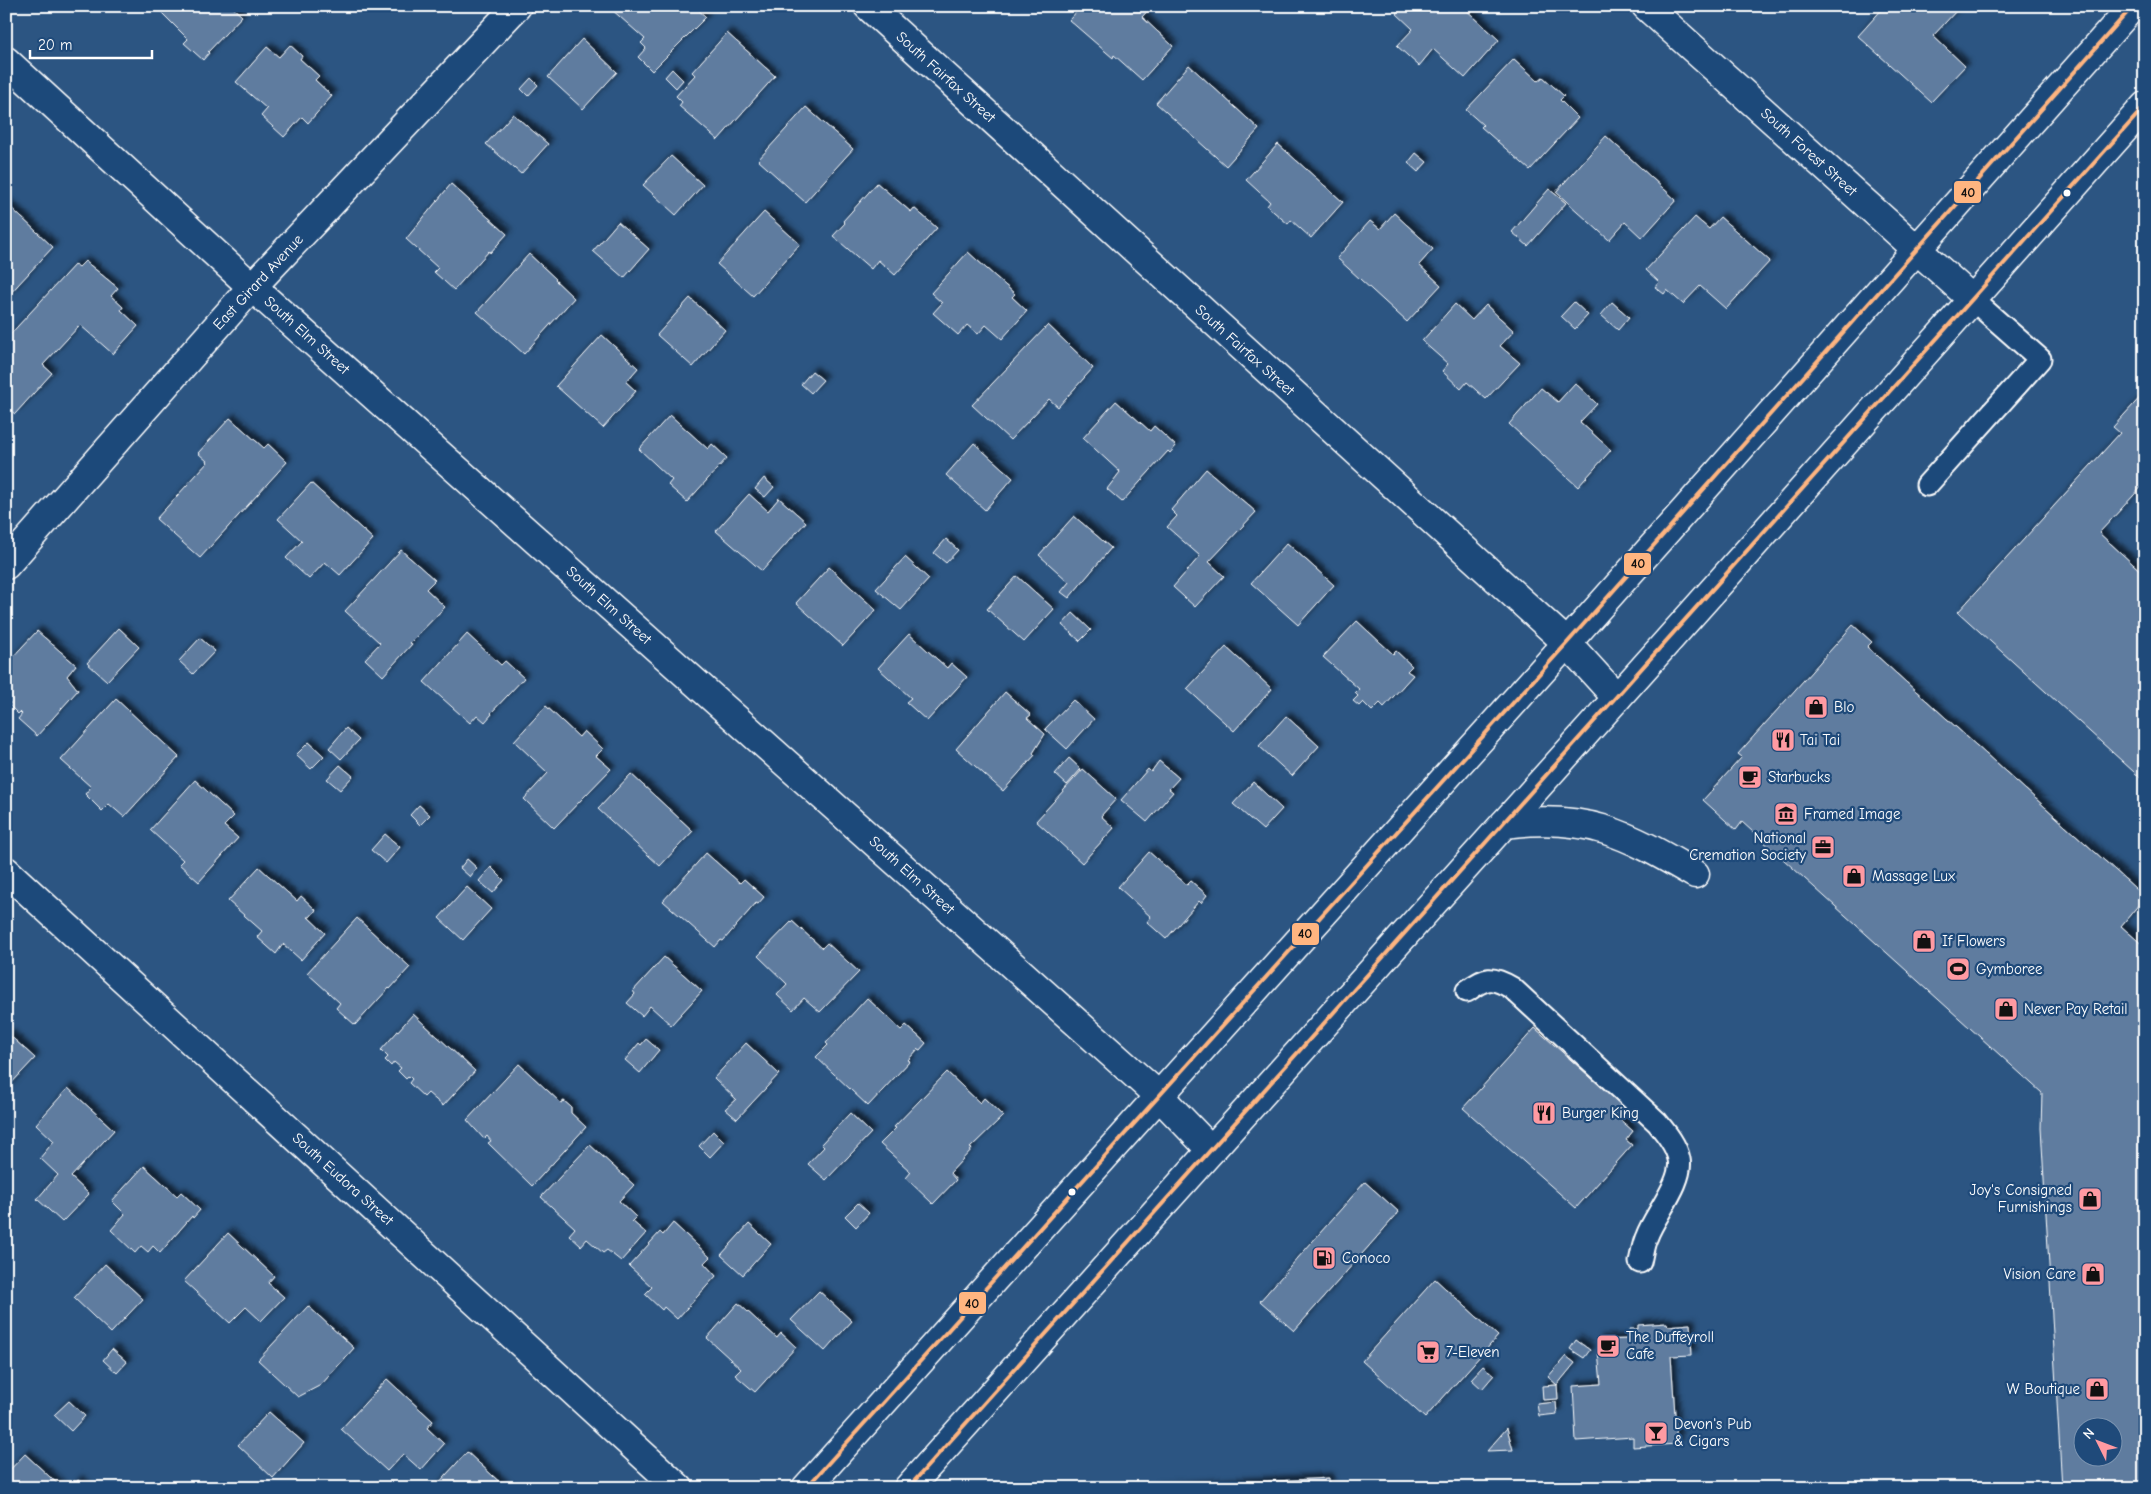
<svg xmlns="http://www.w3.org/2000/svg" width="2151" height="1494" font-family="'Comic Neue',sans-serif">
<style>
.building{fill:#5e7c9f;stroke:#fff;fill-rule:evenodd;filter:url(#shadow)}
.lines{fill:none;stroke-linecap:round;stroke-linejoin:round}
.service-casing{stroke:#fff;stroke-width:25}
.minor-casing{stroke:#fff;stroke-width:31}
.trunk-casing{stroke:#fff;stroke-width:31}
.service{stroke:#1f4a7a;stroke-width:21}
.minor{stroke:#1f4a7a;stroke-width:28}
.trunk{stroke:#1f4a7a;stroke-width:28}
.bus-1-casing{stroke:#1f4a7a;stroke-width:8}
.bus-1{stroke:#ffb580;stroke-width:4}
.bus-dot{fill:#fff;stroke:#1f4a7a;stroke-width:2}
.labels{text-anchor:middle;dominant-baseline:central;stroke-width:4.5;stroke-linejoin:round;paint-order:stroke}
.street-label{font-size:15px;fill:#fff;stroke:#1f4a7a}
.poi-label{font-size:15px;fill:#fff;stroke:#1f4a7a;text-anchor:start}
.line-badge{stroke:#1f4a7a;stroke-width:2}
.pale-badge-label{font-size:14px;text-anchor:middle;font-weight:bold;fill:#111}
</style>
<defs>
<filter id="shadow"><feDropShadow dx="4.5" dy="-4.5" stdDeviation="2.5" flood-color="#0009"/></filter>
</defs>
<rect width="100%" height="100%" fill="#2c5582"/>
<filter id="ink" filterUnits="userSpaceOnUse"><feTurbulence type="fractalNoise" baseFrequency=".02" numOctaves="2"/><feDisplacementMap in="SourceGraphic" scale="10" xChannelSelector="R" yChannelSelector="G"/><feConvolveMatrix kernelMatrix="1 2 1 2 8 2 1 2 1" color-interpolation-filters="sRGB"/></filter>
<g filter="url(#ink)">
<g class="building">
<polygon points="155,6 231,6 242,16 208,52 209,53 203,60 184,43 188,39"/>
<polygon points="613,6 694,6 706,17 652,71 638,57 646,48 641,43 645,39 611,9"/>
<polygon points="1082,6 1152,6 1142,17 1173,46 1142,80 1114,55 1113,58 1069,20"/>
<polygon points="1402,6 1462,6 1499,40 1465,78 1433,49 1419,66 1397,46 1413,29 1396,13"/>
<polygon points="1885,6 1953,6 1957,10 1933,36 1965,66 1931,102 1858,36"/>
<polygon points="727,33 775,76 718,140 679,106 682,102 676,96 695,75 692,72"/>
<polygon points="582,39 617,72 583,109 548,77"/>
<polygon points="290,45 302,56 300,59 319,76 315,80 332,96 308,123 302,117 284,137 261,116 267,109 236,82 267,47 279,57"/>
<polygon points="1514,59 1538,81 1543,77 1564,96 1560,100 1578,118 1530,170 1481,127 1483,125 1466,110"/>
<polygon points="1189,65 1259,129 1226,166 1156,103"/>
<polygon points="672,69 683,80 676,88 665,77"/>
<polygon points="531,78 538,85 528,96 521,89"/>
<polygon points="806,107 853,149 805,202 758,160"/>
<polygon points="513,114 548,144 521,174 486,144"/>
<polygon points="1606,136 1676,200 1642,238 1625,222 1609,240 1556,192"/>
<polygon points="1278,144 1343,202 1311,238 1291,220 1288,224 1267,206 1270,202 1246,180"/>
<polygon points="1416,153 1427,162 1418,172 1408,163"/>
<polygon points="671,156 703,185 676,215 643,185"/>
<polygon points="877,183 911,212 914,208 937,228 895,275 878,260 871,269 833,236 845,223 843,221"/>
<polygon points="451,184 507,234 490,253 489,251 454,290 434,272 438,268 406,239"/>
<polygon points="1549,189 1566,203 1528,246 1512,232"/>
<polygon points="6,203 53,247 6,298"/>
<polygon points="764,212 800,244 753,296 717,264"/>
<polygon points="1394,213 1433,249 1419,265 1441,285 1407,322 1337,258 1370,221 1380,229"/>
<polygon points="1695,217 1709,229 1720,217 1770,261 1726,309 1700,286 1683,304 1667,290 1664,294 1655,287 1659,282 1646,270"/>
<polygon points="618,222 649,249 624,278 593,251"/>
<polygon points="968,252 1015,294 1012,297 1027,311 1002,339 986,325 978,334 967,325 958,335 933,313 942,303 931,293"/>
<polygon points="529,254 556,279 555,280 574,298 524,354 477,312"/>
<polygon points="85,261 118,288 111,296 123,307 121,310 138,326 113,354 80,325 43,365 52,373 15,414 6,407 6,339 75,264 79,267"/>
<polygon points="690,298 725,330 693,367 657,335"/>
<polygon points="1574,302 1588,315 1575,329 1561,316"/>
<polygon points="1612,302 1629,317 1618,330 1601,315"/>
<polygon points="1455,304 1472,320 1486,305 1514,331 1500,346 1520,363 1486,399 1467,382 1461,389 1442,371 1448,364 1422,341"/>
<polygon points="1048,325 1093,368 1058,407 1049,399 1010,440 972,405"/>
<polygon points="602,335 638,368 626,382 636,391 603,428 556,386"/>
<polygon points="812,371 823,380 811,393 801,384"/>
<polygon points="1575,383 1597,404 1580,422 1611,450 1578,487 1509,424 1541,388 1558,402"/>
<polygon points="2145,392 2145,483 2099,533 2145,575 2145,782 1958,612 2120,433 2113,427"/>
<polygon points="1116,401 1150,431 1154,426 1176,446 1170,453 1168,451 1122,502 1107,489 1120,472 1083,438"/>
<polygon points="670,415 708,449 712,444 727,458 687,502 668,485 672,480 639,449"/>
<polygon points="230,418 264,448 268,444 287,462 200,558 156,519 208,462 198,453"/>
<polygon points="974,443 1013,478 985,510 946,475"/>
<polygon points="1206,469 1256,512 1209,562 1224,576 1195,607 1173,587 1200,556 1167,527 1177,516 1171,510"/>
<polygon points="764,478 774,487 765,497 755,489"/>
<polygon points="311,483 373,539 340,575 325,562 309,579 286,558 302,541 278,519"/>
<polygon points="749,494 768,511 779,498 806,522 762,571 716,531"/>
<polygon points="1074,516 1111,548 1069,598 1061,592 1069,582 1039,555"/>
<polygon points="946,539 958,550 946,563 934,553"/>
<polygon points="1287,543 1334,585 1298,625 1251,583"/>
<polygon points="401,550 435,580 426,589 445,607 410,643 412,644 383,676 365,659 380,643 345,611"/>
<polygon points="905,557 929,579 901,610 876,589"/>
<polygon points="829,567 876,610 843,646 796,603"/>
<polygon points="1017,576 1054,609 1024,642 987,609"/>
<polygon points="1073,613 1091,630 1080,641 1062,625"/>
<polygon points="1357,621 1393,654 1396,651 1412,666 1407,671 1413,675 1384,707 1380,703 1372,711 1363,702 1359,706 1353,701 1358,696 1355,693 1359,689 1323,657"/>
<path d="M1853,625L1872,642L1867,647L2145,897L2121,926L2145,947V1488H2062L2041,1128L2042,1093L1742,822L1736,830L1703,800L1742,757L1738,754ZM2084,1426H2114V1456H2084Z"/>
<polygon points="119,628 139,647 107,681 87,663"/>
<polygon points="37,631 76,665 67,676 78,690 37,736 18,719 22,714 20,712 18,714 9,705 11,703 6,700 6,664"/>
<polygon points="467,634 501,665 505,661 524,678 491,713 492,714 485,722 477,715 470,723 424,682"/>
<polygon points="909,634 947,668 951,663 967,677 927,721 906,702 911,698 878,668"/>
<polygon points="200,638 215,651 193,674 179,661"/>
<polygon points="1226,647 1272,689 1234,731 1187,689"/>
<polygon points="1005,692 1031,715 1027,718 1045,734 1033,753 1035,755 1003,791 956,749"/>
<polygon points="116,699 179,757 124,817 109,804 102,811 85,794 91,787 61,760"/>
<polygon points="1073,700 1094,719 1067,749 1045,729"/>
<polygon points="546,706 579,737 584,731 601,747 603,749 596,756 611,769 554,828 524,799 548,773 514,741"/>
<polygon points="1286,716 1319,746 1292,776 1259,746"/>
<polygon points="346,728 359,740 341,759 329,748"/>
<polygon points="309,742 324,756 311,769 296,755"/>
<polygon points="1069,758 1081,769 1067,785 1055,774"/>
<polygon points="1159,761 1179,778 1169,789 1173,792 1147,822 1121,800 1148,769 1151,772"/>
<polygon points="340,765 353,776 340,790 327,779"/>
<polygon points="1083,769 1116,799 1101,816 1114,828 1082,863 1036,821"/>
<polygon points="631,774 693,831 660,866 598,809"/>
<polygon points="195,780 234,816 224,826 238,838 199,882 179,864 183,860 150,830"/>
<polygon points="1253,782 1282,809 1263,830 1233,804"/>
<polygon points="419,805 430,815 420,825 410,815"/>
<polygon points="385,834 400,847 386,863 371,850"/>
<polygon points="1149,852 1187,885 1191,881 1207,895 1201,903 1199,901 1166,939 1147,922 1151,917 1118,887"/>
<polygon points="706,853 740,883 744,879 764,897 758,904 756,903 723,941 721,940 715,947 663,901"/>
<polygon points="467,859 477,868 470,877 460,868"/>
<polygon points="259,867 297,901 301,896 316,910 310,917 308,917 325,933 301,960 283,944 276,954 257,937 262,931 228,901"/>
<polygon points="491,867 504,880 493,893 479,881"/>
<polygon points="467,887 491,909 463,940 439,918"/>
<polygon points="357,918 410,967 390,989 389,988 355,1025 336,1008 340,1003 307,973"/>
<polygon points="792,921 822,948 827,943 859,972 820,1012 804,998 793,1010 777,995 787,984 758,956"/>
<polygon points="664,957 702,991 671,1025 650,1006 642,1016 627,1003 635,994 633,991"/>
<polygon points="867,998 901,1030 906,1025 926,1043 920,1050 918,1049 908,1060 910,1061 868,1106 816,1057 828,1045 826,1043"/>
<polygon points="413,1014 475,1071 443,1106 428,1093 424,1097 409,1083 412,1079 409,1076 406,1079 398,1071 401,1068 394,1062 391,1066 385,1060 388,1057 381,1050"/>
<polygon points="1535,1028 1606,1091 1608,1088 1628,1106 1617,1117 1633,1131 1626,1140 1632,1145 1576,1208 1463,1108"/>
<polygon points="6,1032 35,1058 6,1089"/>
<polygon points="646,1039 659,1050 640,1073 625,1060 639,1043 641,1045"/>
<polygon points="746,1043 779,1074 737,1119 725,1109 736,1099 714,1078"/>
<polygon points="519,1064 561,1103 564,1101 571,1107 571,1113 586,1127 532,1186 488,1143 491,1141 487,1136 484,1139 467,1120"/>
<polygon points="947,1072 980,1103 984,1098 1003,1116 970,1148 972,1149 950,1173 956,1180 933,1204 906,1178 911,1172 880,1144 896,1128 894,1127"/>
<polygon points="68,1088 114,1130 71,1177 89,1194 62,1222 37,1199 58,1175 40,1158 54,1141 36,1124"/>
<polygon points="850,1113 871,1133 826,1180 808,1164 824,1147 821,1144"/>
<polygon points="713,1131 724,1142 710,1157 699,1146"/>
<polygon points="590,1145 634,1185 619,1201 636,1217 632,1221 646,1233 621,1261 607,1250 603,1253 587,1239 581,1246 569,1235 575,1228 541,1197"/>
<polygon points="144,1166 177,1196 181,1192 200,1210 193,1218 192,1216 160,1253 153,1246 148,1252 141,1246 135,1253 111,1230 125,1214 112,1201"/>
<polygon points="1365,1182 1399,1212 1294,1331 1260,1301"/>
<polygon points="858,1203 869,1213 856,1227 845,1216"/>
<polygon points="673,1223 710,1257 704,1263 716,1276 677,1319 664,1307 662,1310 645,1294 652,1287 629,1266 660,1232 663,1235"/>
<polygon points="749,1224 771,1244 743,1275 721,1255"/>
<polygon points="228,1233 274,1276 268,1283 284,1297 261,1321 246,1307 230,1323 184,1281"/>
<polygon points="105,1264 143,1299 111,1333 74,1298"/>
<polygon points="1435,1279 1498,1336 1425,1418 1362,1361"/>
<polygon points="819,1291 852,1321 825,1351 791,1320"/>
<polygon points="738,1303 777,1338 781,1333 796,1347 755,1392 735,1375 741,1369 707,1338"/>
<polygon points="308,1306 354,1348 321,1385 298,1397 258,1360"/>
<polygon points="1667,1323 1668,1326 1690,1324 1692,1355 1671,1356 1677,1444 1633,1447 1633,1437 1576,1441 1573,1386 1601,1384 1597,1340 1630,1339 1629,1329 1638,1329 1638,1325"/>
<polygon points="1576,1340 1590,1350 1584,1358 1570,1349"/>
<polygon points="112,1349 127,1362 117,1373 103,1360"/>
<polygon points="1566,1356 1575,1363 1557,1385 1548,1377"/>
<polygon points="1483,1366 1494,1375 1482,1389 1471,1379"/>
<polygon points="387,1379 433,1421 427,1428 444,1444 421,1470 403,1454 387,1471 341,1429"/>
<polygon points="1557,1385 1558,1399 1543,1400 1542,1386"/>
<polygon points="69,1401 85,1416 71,1431 54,1415"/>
<polygon points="1556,1402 1557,1414 1539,1416 1537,1404"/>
<polygon points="269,1412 304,1443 273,1478 238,1445"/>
<polygon points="1507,1428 1513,1450 1487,1451"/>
<polygon points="467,1452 506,1488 435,1487"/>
<polygon points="25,1454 62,1488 6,1488 6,1474"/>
<polygon points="1329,1478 1329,1488 1154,1488"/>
<polygon points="78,1480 87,1488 71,1488"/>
</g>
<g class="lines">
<g class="service-casing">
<g id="service">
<polyline points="1927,485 2040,359 1972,299"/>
<path d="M1467,991C1486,977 1492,976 1512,988L1657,1122C1666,1133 1676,1145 1679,1159C1684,1181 1654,1216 1647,1236C1643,1244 1642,1254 1640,1262"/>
</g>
</g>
<g class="minor-casing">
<g id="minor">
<polyline points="868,6 1567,643 1617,698"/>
<polyline points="1646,6 1972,299"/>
<polyline points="6,61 252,287 1159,1096 1211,1150"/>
<polyline points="6,565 252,287 517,6"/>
<polyline points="6,871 679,1488"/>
</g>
</g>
<g class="trunk-casing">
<g id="trunk">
<path d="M1504,824C1587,813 1625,833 1695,874"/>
<polyline points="806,1488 1567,643 2133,6"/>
<polyline points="908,1488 1617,698 2145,106"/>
</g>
</g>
<use href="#service" class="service"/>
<use href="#minor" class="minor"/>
<use href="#trunk" class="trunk"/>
<g class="bus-1-casing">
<g id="bus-1">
<polyline points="806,1488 1567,643 2133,6"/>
<polyline points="908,1488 2145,106"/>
</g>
</g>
<use href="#bus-1" class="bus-1"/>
</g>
</g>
<defs>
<g id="shop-square" transform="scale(1.25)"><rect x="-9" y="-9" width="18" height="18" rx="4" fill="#ff9aa2" stroke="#1f4a7a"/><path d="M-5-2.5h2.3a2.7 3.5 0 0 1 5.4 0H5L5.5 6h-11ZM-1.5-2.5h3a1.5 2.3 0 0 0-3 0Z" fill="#111"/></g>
<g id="restaurant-square" transform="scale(1.25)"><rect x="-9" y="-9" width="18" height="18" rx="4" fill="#ff9aa2" stroke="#1f4a7a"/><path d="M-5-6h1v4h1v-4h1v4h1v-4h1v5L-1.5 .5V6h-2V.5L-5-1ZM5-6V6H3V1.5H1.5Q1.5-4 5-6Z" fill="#111"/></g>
<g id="cafe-square" transform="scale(1.25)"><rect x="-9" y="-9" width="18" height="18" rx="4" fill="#ff9aa2" stroke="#1f4a7a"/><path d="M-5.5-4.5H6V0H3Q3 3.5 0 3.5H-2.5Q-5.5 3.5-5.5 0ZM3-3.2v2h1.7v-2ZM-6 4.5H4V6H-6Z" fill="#111"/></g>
<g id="museum-square" transform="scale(1.25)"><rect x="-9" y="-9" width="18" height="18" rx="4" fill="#ff9aa2" stroke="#1f4a7a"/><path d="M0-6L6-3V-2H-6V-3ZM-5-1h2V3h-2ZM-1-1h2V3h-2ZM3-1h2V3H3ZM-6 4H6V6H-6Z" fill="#111"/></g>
<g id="office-square" transform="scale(1.25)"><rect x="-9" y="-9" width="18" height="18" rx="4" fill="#ff9aa2" stroke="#1f4a7a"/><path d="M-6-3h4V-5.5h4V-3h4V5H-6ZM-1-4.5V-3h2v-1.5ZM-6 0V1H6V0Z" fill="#111"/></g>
<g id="stadium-square" transform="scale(1.25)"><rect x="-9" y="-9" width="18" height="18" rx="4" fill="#ff9aa2" stroke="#1f4a7a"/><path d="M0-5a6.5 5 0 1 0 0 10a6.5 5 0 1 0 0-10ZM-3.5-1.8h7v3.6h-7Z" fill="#111"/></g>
<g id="fuel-square" transform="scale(1.25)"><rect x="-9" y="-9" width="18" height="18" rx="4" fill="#ff9aa2" stroke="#1f4a7a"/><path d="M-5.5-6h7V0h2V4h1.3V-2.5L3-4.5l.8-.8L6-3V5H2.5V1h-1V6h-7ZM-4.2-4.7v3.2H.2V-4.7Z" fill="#111"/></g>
<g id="supermarket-square" transform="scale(1.25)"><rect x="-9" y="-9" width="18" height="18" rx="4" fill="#ff9aa2" stroke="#1f4a7a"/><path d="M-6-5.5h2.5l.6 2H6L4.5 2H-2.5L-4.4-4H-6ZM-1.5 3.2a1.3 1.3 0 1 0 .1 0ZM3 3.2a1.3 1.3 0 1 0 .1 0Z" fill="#111"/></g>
<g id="bar-square" transform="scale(1.25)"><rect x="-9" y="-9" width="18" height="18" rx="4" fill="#ff9aa2" stroke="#1f4a7a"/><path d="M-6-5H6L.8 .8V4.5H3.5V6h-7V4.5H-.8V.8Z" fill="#111"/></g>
</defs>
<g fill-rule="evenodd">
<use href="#shop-square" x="1816" y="707"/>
<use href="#restaurant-square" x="1783" y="740"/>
<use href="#cafe-square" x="1750" y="777"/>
<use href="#museum-square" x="1786" y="814"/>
<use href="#office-square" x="1823" y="847"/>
<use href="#shop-square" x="1854" y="876"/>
<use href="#shop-square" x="1924" y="941"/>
<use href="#stadium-square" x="1958" y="969"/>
<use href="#shop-square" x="2006" y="1009"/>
<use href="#restaurant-square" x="1544" y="1113"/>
<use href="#shop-square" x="2090" y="1199"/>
<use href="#fuel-square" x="1324" y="1258"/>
<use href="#shop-square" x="2093" y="1274"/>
<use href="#cafe-square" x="1608" y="1346"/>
<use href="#supermarket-square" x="1428" y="1352"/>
<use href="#shop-square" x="2097" y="1389"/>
<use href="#bar-square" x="1656" y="1433"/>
</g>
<g class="bus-dot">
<circle cx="2067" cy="193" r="4.5"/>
<circle cx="1072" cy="1192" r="4.5"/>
</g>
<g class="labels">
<g class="street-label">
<text transform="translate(946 77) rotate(42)">South Fairfax Street</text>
<text transform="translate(1809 152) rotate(42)">South Forest Street</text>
<text transform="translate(258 282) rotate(-47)">East Girard Avenue</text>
<text transform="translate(307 335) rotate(42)">South Elm Street</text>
<text transform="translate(1245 350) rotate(42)">South Fairfax Street</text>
<text transform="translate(609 605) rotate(42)">South Elm Street</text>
<text transform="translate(912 875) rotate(42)">South Elm Street</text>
<text transform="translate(343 1179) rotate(42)">South Eudora Street</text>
</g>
<g class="poi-label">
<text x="1834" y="707">Blo</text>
<text x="1800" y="740">Tai Tai</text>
<text x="1768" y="777">Starbucks</text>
<text x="1804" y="814">Framed Image</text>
<text x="1806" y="838" text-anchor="end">National<tspan x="1806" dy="17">Cremation Society</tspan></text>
<text x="1872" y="876">Massage Lux</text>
<text x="1942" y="941">If Flowers</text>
<text x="1976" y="969">Gymboree</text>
<text x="2024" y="1009">Never Pay Retail</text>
<text x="1562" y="1113">Burger King</text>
<text x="2072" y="1190" text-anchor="end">Joy's Consigned<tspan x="2072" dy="17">Furnishings</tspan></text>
<text x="1342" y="1258">Conoco</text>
<text x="2076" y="1274" text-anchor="end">Vision Care</text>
<text x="1626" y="1337">The Duffeyroll<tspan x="1626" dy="17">Cafe</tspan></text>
<text x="1446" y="1352">7-Eleven</text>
<text x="2080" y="1389" text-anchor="end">W Boutique</text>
<text x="1674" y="1424">Devon's Pub<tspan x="1674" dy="17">&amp; Cigars</tspan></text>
</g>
</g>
<g class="line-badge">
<rect x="1953" y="180" width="29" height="24" rx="5" fill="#ffb580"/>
<rect x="1623" y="552" width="29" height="24" rx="5" fill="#ffb580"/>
<rect x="1291" y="922" width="29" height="24" rx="5" fill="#ffb580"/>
<rect x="958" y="1291" width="29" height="24" rx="5" fill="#ffb580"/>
</g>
<g class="pale-badge-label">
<text x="1968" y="197">40</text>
<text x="1638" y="568">40</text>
<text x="1305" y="938">40</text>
<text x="972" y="1308">40</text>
</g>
<rect width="2151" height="1494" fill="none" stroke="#1f4a7a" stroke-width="25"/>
<rect x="12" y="12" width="2126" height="1469" fill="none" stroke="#fff" stroke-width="2" filter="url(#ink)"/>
<g transform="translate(2098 1442) rotate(312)"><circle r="24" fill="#1f4a7a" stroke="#7992af"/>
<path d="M0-4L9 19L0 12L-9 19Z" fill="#ff9aa2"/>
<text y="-8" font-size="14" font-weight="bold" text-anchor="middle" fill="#ffffff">N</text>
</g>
<path d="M30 50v8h122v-8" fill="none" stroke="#ffffff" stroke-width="2.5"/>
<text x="38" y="50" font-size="15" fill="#ffffff" stroke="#1f4a7a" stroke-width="4" paint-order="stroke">20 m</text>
</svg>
